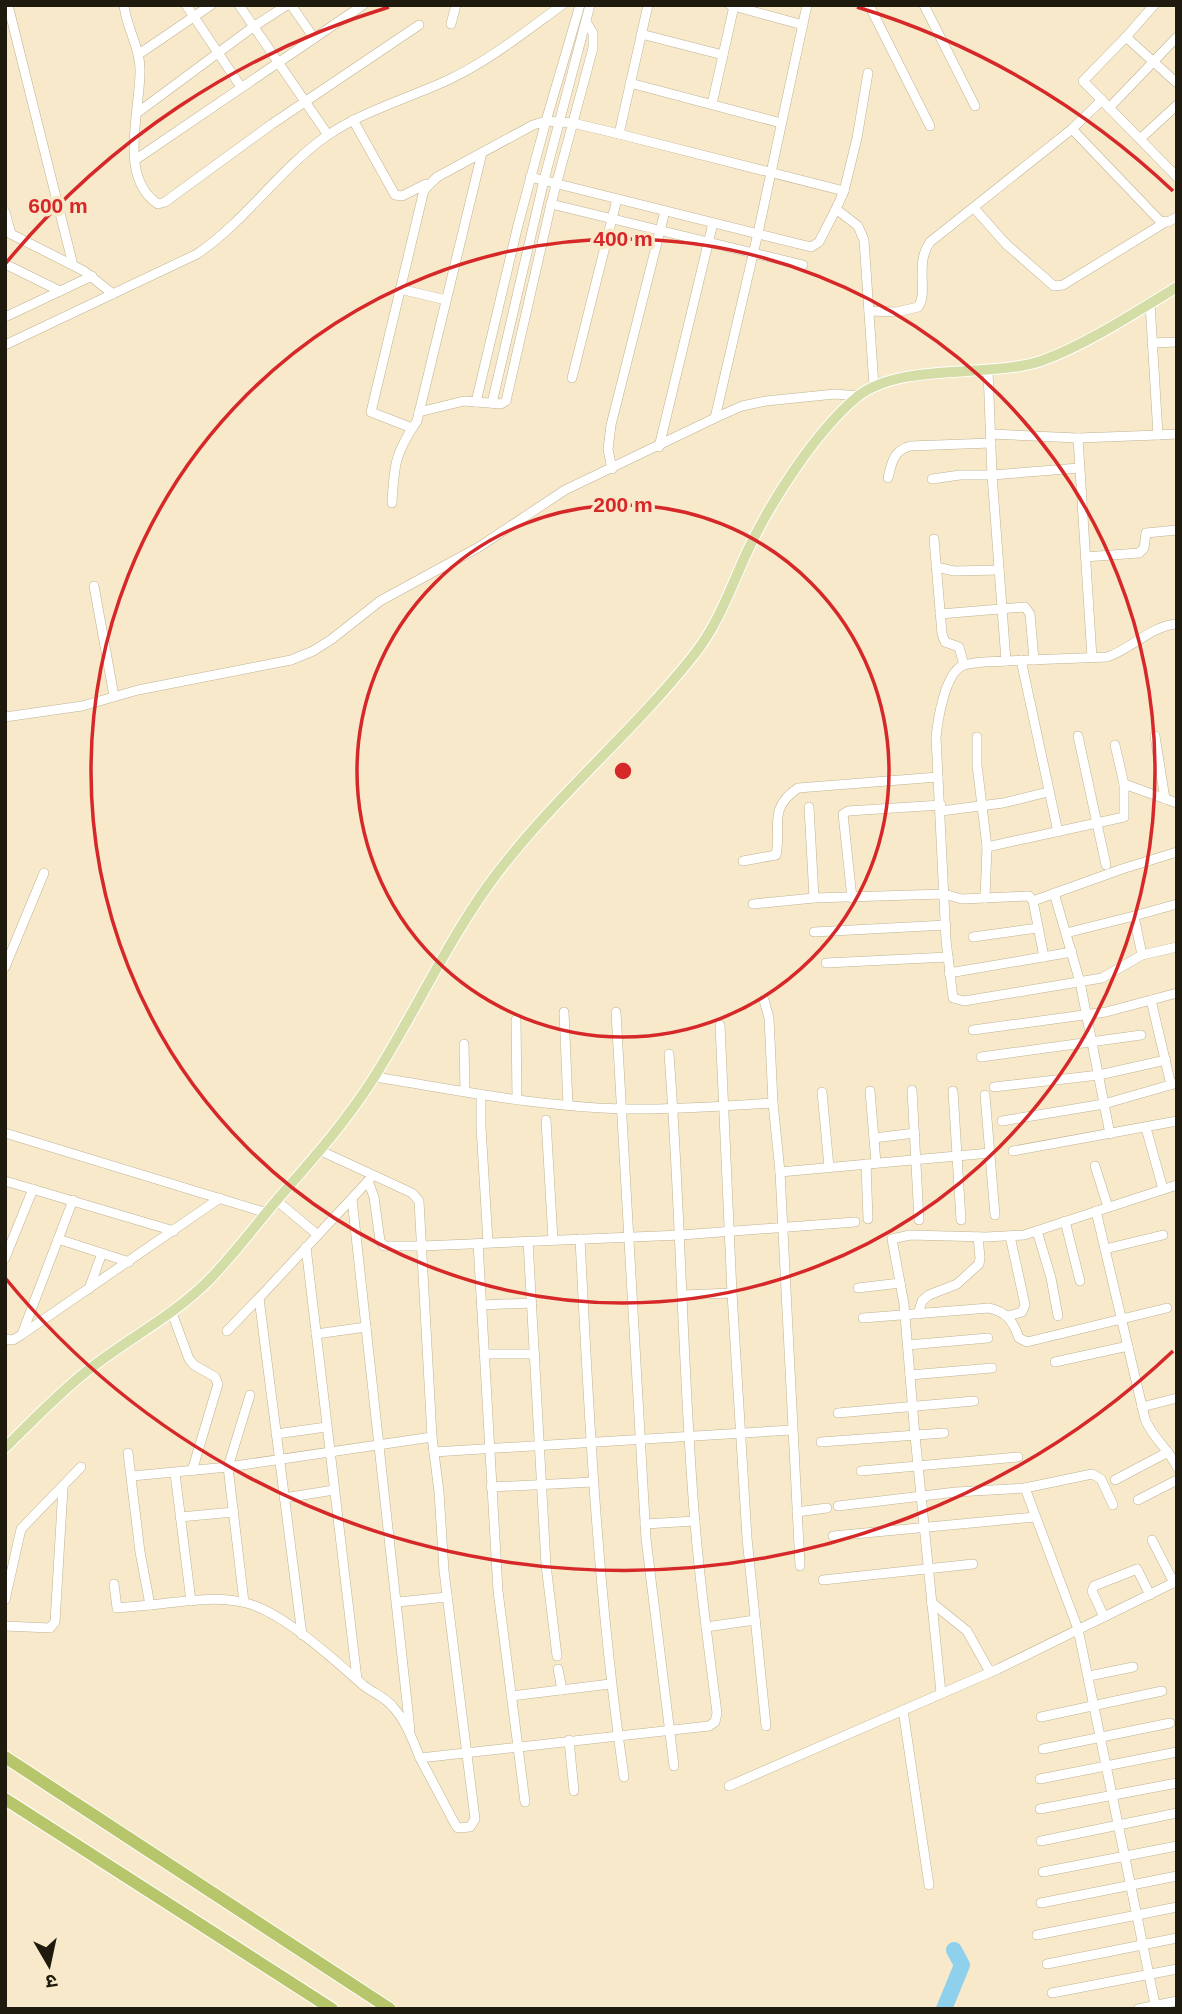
<svg xmlns="http://www.w3.org/2000/svg" width="1182" height="2014" font-family="Helvetica,'Noto Sans Devanagari',sans-serif">
<style>
.lines{fill:none;stroke-linecap:round;stroke-linejoin:round}
.river{stroke:#8fd1ed;stroke-width:16}
.minor-casing{stroke:#bfb393;stroke-width:10}
.major-casing{stroke:#fff;stroke-width:12}
.highway-casing{stroke:#fff;stroke-width:14}
.minor{stroke:#fff;stroke-width:9}
.major{stroke:#d4dda6;stroke-width:10}
.highway{stroke:#b7c66b;stroke-width:12}
.ring{fill:none;stroke:#d62828;stroke-width:3.5}
.centre{fill:#d62828;stroke:#f7e9c9;stroke-width:3.5}
.ring-label{font-size:21px;text-anchor:middle;font-weight:bold;fill:#d62828;stroke:#f7e9c9;stroke-width:7;stroke-linejoin:round;paint-order:stroke}
</style>
<rect width="100%" height="100%" fill="#f7e9c9"/>
<g class="lines">
<polyline class="river" points="944,2009 962,1965 954,1950"/>
<g class="minor-casing">
<g id="minor">
<polyline points="8,5 73,265"/>
<path d="M124,5C126,27 140,47 140,69C141,109 117,177 158,204L165,202L272,124L419,25"/>
<polyline points="186,5 241,87"/>
<polyline points="239,5 328,135"/>
<polyline points="291,5 314,38"/>
<polyline points="580,5 546,121 573,123 619,134 844,191 836,209 858,226 864,240 874,386"/>
<polyline points="730,5 803,25"/>
<polyline points="869,5 930,126"/>
<polyline points="924,5 975,106"/>
<polyline points="1154,5 1126,37 1177,83"/>
<polyline points="451,24 456,5"/>
<polyline points="641,34 723,55"/>
<polyline points="1126,37 1083,81 1177,177"/>
<polyline points="139,54 211,5"/>
<polyline points="630,83 781,123"/>
<polyline points="1102,100 1072,129 1160,221 1168,222 1177,217"/>
<polyline points="712,104 734,6"/>
<polyline points="1109,108 1177,37"/>
<polyline points="137,113 253,27 287,5"/>
<polyline points="353,120 395,195 402,196 426,184"/>
<polyline points="619,134 648,5"/>
<polyline points="1140,139 1177,105"/>
<polyline points="135,160 363,5"/>
<polyline points="530,177 811,247 819,242 836,209"/>
<polyline points="844,191 857,138 868,73"/>
<polyline points="551,204 803,265"/>
<polyline points="974,208 1006,244 1054,286 1063,285 1164,223"/>
<polyline points="5,212 11,234"/>
<polyline points="5,231 84,271 113,294"/>
<polyline points="5,264 60,291"/>
<polyline points="400,289 446,300"/>
<polyline points="1150,303 1158,435 1177,434"/>
<path d="M869,311L897,312L918,307C929,292 914,265 930,242L1072,129"/>
<polyline points="5,317 92,276"/>
<polyline points="1152,343 1177,342"/>
<path d="M5,345L197,254C247,220 279,169 328,135C365,110 410,98 450,79C490,60 526,31 562,5"/>
<path d="M988,370L992,475L1006,661L1107,657C1132,649 1150,626 1177,624"/>
<polyline points="572,378 617,199"/>
<polyline points="476,402 518,225 546,121"/>
<polyline points="492,403 544,180 590,5"/>
<polyline points="419,412 464,401 501,404 506,401 551,204 593,48 593,33 586,22"/>
<polyline points="715,418 758,233 807,5"/>
<polyline points="412,428 371,412 424,190 437,177 533,125 546,121"/>
<polyline points="991,434 1078,438 1158,435"/>
<polyline points="1078,438 1092,658"/>
<polyline points="659,447 713,223"/>
<polyline points="612,469 608,449 611,425 665,211"/>
<path d="M888,478C892,462 893,451 910,446L991,443"/>
<polyline points="932,479 960,475 992,475 1079,468"/>
<path d="M392,503C394,465 395,453 417,421L482,153"/>
<polyline points="934,539 942,634 945,642 959,647 964,665"/>
<polyline points="1085,557 1139,553 1144,548 1146,533 1177,530"/>
<polyline points="936,567 954,571 999,570"/>
<polyline points="94,586 114,696"/>
<polyline points="940,614 1025,607 1030,614 1034,660"/>
<polyline points="1021,660 1058,832"/>
<path d="M1006,661C992,662 974,661 962,666C945,674 938,719 936,737L946,940L953,998L964,1001L1102,978L1142,955"/>
<polyline points="5,717 82,706 138,690 291,660 313,651 332,639 380,601 479,547 565,490 715,418 742,406 766,401 835,394 858,396"/>
<polyline points="1078,736 1106,865"/>
<polyline points="1155,736 1165,799"/>
<polyline points="977,737 977,765 987,847 985,898"/>
<polyline points="1124,784 1177,803"/>
<polyline points="809,807 814,898"/>
<polyline points="941,811 1003,803 1048,792"/>
<polyline points="987,847 1124,817 1124,784 1115,745"/>
<path d="M743,861L776,855C782,827 767,809 798,788L938,777"/>
<polyline points="1054,893 1080,982 1110,1134"/>
<polyline points="852,898 843,814 848,811 941,805"/>
<polyline points="1033,901 1122,869 1177,852"/>
<polyline points="753,904 814,898 944,894 962,899 1029,896 1033,901 1044,957"/>
<polyline points="1177,904 1134,916 1142,955 1177,947"/>
<polyline points="814,932 946,925"/>
<polyline points="1066,933 1134,916"/>
<polyline points="973,937 1038,928"/>
<polyline points="826,963 948,957"/>
<polyline points="5,967 44,873"/>
<polyline points="949,973 1072,952"/>
<polyline points="764,1000 769,1018 773,1103 780,1172 800,1566"/>
<polyline points="564,1012 568,1105"/>
<polyline points="616,1012 646,1539 674,1766"/>
<polyline points="516,1020 517,1099"/>
<polyline points="720,1025 732,1293 747,1538 766,1726"/>
<polyline points="973,1030 1106,1012 1151,1000"/>
<polyline points="464,1044 465,1091"/>
<polyline points="981,1057 1141,1035"/>
<path d="M375,1077C457,1090 540,1107 624,1109C674,1110 723,1106 773,1103"/>
<polyline points="1171,1085 1151,1000 1177,993"/>
<polyline points="994,1087 1099,1075 1166,1060"/>
<polyline points="912,1090 919,1220"/>
<polyline points="870,1091 876,1163"/>
<polyline points="953,1091 961,1220"/>
<polyline points="822,1092 829,1167"/>
<polyline points="481,1094 481,1127 488,1243"/>
<polyline points="985,1095 995,1215"/>
<polyline points="546,1120 553,1240"/>
<polyline points="1002,1121 1104,1104 1177,1083"/>
<polyline points="1146,1128 1163,1189"/>
<polyline points="5,1133 267,1213"/>
<polyline points="874,1138 915,1133"/>
<polyline points="321,1151 412,1193 419,1201 432,1437 439,1492 444,1571 475,1819 470,1827 458,1828 455,1824 420,1758"/>
<polyline points="1013,1151 1177,1121"/>
<polyline points="866,1164 868,1219"/>
<polyline points="1095,1166 1108,1207"/>
<polyline points="780,1172 990,1153"/>
<polyline points="5,1181 174,1231"/>
<polyline points="368,1181 374,1197 380,1241 384,1246 422,1246 681,1235 855,1222"/>
<polyline points="352,1199 410,1730"/>
<polyline points="277,1201 318,1235"/>
<path d="M1096,1211L1145,1419C1153,1439 1168,1448 1177,1467"/>
<polyline points="1065,1221 1080,1281"/>
<polyline points="1037,1231 1051,1278 1058,1316"/>
<polyline points="58,1239 129,1262"/>
<path d="M580,1239C589,1419 598,1599 624,1777"/>
<polyline points="528,1241 546,1565 557,1656"/>
<polyline points="478,1243 498,1591 525,1802"/>
<polyline points="306,1247 357,1679"/>
<polyline points="1105,1249 1163,1235"/>
<polyline points="5,1258 33,1189"/>
<polyline points="858,1288 900,1283"/>
<polyline points="89,1289 102,1253"/>
<polyline points="682,1295 732,1293"/>
<polyline points="481,1305 532,1303"/>
<polyline points="172,1313 189,1359 194,1365 215,1377 218,1384 192,1471"/>
<polyline points="918,1314 922,1301 929,1295 957,1284 979,1264 980,1258 978,1237"/>
<polyline points="1008,1316 1022,1312 1025,1305 1010,1236"/>
<path d="M863,1318L989,1308C1007,1312 1013,1321 1019,1338L1027,1342L1167,1308"/>
<polyline points="227,1331 259,1298"/>
<polyline points="22,1334 73,1200"/>
<polyline points="316,1334 366,1327"/>
<polyline points="5,1339 13,1340 21,1335 220,1198"/>
<polyline points="908,1345 988,1338"/>
<polyline points="484,1354 535,1354"/>
<polyline points="1055,1362 1128,1346"/>
<polyline points="910,1375 992,1368"/>
<polyline points="1142,1407 1177,1398"/>
<polyline points="838,1413 974,1401"/>
<polyline points="276,1434 326,1427"/>
<polyline points="821,1442 944,1433"/>
<polyline points="434,1452 792,1430"/>
<path d="M128,1453L140,1552L150,1605C180,1602 216,1595 246,1603C283,1612 333,1659 363,1685C373,1693 385,1697 393,1707C406,1721 413,1741 420,1758L709,1726L715,1722L717,1713C709,1650 700,1586 695,1523C682,1367 681,1210 669,1054"/>
<polyline points="861,1471 1018,1457"/>
<polyline points="175,1473 191,1601"/>
<polyline points="132,1476 228,1467 432,1437"/>
<polyline points="1115,1480 1168,1452"/>
<polyline points="491,1487 593,1482"/>
<polyline points="1025,1488 1078,1629 1156,2009"/>
<polyline points="284,1498 334,1490"/>
<polyline points="1138,1500 1177,1480"/>
<polyline points="838,1506 956,1492 1025,1488 1092,1474 1101,1479 1113,1505"/>
<polyline points="797,1512 827,1508"/>
<polyline points="180,1517 234,1512"/>
<polyline points="645,1524 695,1521"/>
<polyline points="833,1536 1035,1517"/>
<polyline points="1152,1540 1174,1583"/>
<polyline points="823,1580 973,1564"/>
<polyline points="114,1584 117,1608 150,1605"/>
<polyline points="5,1600 21,1529 81,1467"/>
<polyline points="244,1602 228,1467 250,1395"/>
<polyline points="398,1602 447,1597"/>
<polyline points="931,1602 967,1631 990,1672"/>
<polyline points="1104,1617 1092,1591 1094,1586 1137,1569 1150,1595"/>
<polyline points="5,1626 50,1628 55,1622 63,1488"/>
<polyline points="706,1627 755,1620"/>
<polyline points="302,1635 259,1298 370,1179"/>
<polyline points="558,1669 562,1690"/>
<polyline points="1089,1676 1133,1667"/>
<polyline points="941,1693 915,1436 904,1304 892,1239 910,1235 986,1237 1024,1235 1177,1185"/>
<polyline points="511,1696 610,1684"/>
<polyline points="903,1710 929,1885"/>
<polyline points="1041,1717 1162,1691"/>
<polyline points="569,1740 574,1791"/>
<polyline points="1043,1749 1170,1723"/>
<polyline points="1040,1779 1177,1752"/>
<polyline points="729,1786 998,1669 1177,1581"/>
<polyline points="1040,1809 1177,1783"/>
<polyline points="1041,1841 1177,1813"/>
<polyline points="1043,1872 1177,1846"/>
<polyline points="1041,1903 1177,1876"/>
<polyline points="1037,1935 1177,1907"/>
<polyline points="1047,1964 1177,1938"/>
<polyline points="1052,1993 1177,1969"/>
<polyline points="1138,2009 1177,2001"/>
</g>
</g>
<g class="major-casing">
<path id="major" d="M5,1448C31,1422 58,1394 87,1371C127,1339 174,1316 210,1279C234,1254 255,1226 277,1200C311,1161 345,1123 373,1079C413,1016 444,948 487,887C547,803 629,737 693,656C719,624 731,586 748,550C771,501 816,431 857,397C900,362 989,378 1041,361C1084,346 1138,311 1177,287"/>
</g>
<g class="highway-casing">
<g id="highway">
<polyline points="5,1757 390,2009"/>
<polyline points="5,1799 332,2009"/>
</g>
</g>
<use href="#minor" class="minor"/>
<use href="#major" class="major"/>
<use href="#highway" class="highway"/>
</g>
<g class="ring">
<circle cx="623" cy="771" r="266"/>
<circle cx="623" cy="771" r="532"/>
<path d="M1173 1351A799 799 0 0 1 6 1279M6 263A799 799 0 0 1 389 7M857 7A799 799 0 0 1 1173 191"/>
</g>
<circle cx="623" cy="771" r="10" class="centre"/>
<g class="ring-label">
<text x="58" y="213">600 m</text>
<text x="623" y="246">400 m</text>
<text x="623" y="512">200 m</text>
</g>
<rect width="1182" height="2014" fill="none" stroke="#1f1a0e" stroke-width="14"/>
<g transform="translate(49 1965) rotate(171)" stroke="#f7e9c9" stroke-width="5" paint-order="stroke">
<path d="M0-5L12 26L0 18L-12 26Z" fill="#1f1a0e"/>
<text y="-10" font-size="19" font-weight="bold" text-anchor="middle" fill="#1f1a0e">उ</text>
</g>
</svg>
